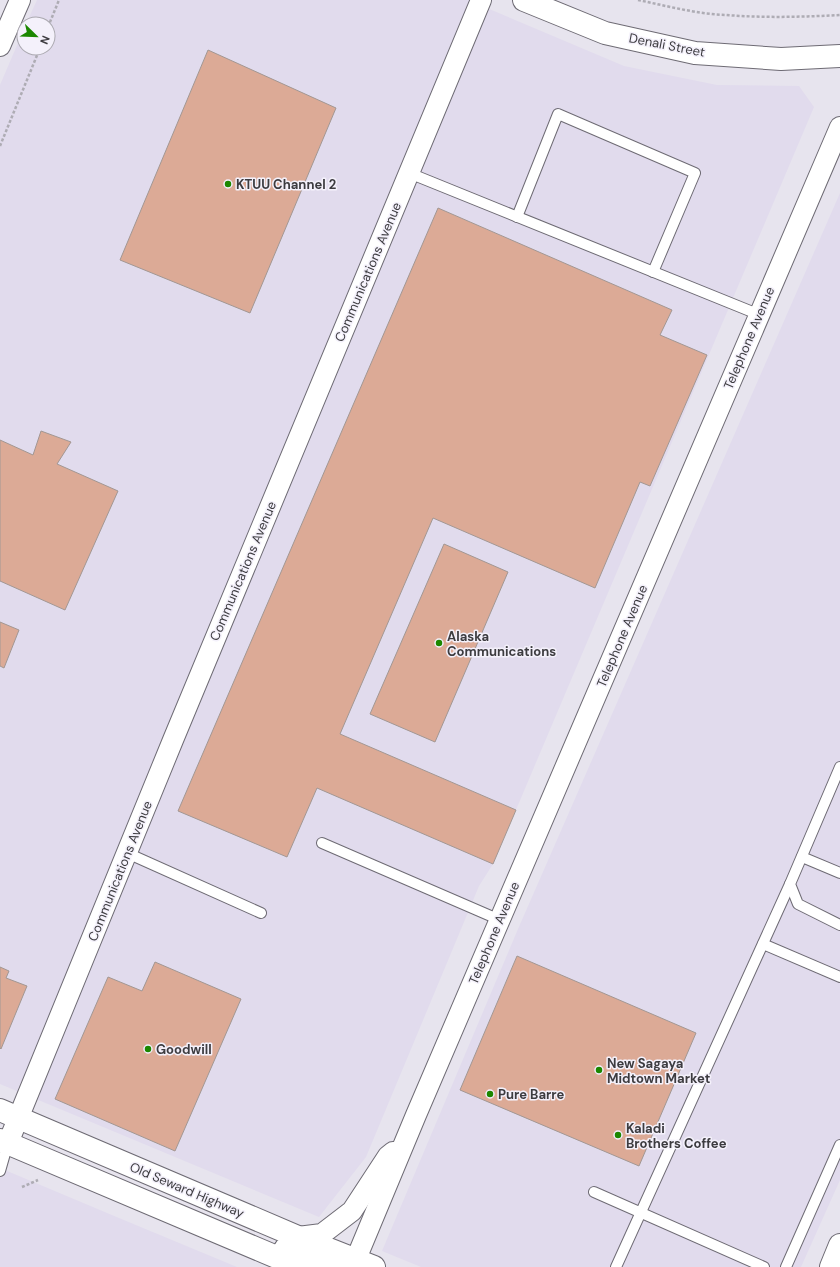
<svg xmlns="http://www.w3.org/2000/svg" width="840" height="1267" font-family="'DM Sans',sans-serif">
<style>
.built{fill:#e1dbed}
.building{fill:#dcaa96;stroke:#a29793}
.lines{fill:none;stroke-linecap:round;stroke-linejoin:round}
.lane-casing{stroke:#6e6b74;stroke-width:12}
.street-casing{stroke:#6e6b74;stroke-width:22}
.secondary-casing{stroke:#6e6b74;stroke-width:24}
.path{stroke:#aeacb4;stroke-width:2.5;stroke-dasharray:3 2;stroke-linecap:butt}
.lane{stroke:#fff;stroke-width:10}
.street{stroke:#fff;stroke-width:20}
.secondary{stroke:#fff;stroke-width:22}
.poi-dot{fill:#1b8700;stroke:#f4f1fb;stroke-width:1.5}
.labels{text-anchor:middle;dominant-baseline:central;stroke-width:3;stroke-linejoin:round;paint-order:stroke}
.street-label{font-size:13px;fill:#3d3c40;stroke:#f4f1fb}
.poi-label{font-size:13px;font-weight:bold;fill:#3d3c40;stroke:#f4f1fb;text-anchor:start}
</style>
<rect width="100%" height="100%" fill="#e7e4ee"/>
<g class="built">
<polygon points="37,0 468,0 624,66 717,85 799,86 814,107 493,864 479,886 366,1157 319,1217 0,1084 0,85 24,29 24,48 48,48 48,24 26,24"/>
<polygon points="840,193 840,1180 801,1267 421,1267 382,1251 518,929"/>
<polygon points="0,1168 119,1218 237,1267 0,1267"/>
</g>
<g class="building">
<polygon points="208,50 336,108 250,313 120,260"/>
<polygon points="438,208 672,310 660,335 707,355 650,486 640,482 595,588 433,518 340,734 516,810 493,864 317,788 287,857 178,811"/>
<polygon points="41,431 71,442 57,464 118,491 65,610 0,581 0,440 33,455"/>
<polygon points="444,544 508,572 435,742 370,714"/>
<polygon points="0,622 19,630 4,668 0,666"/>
<polygon points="517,956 696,1033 639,1166 460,1090"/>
<polygon points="155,962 241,999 175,1151 55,1099 108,977 142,991"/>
<polygon points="0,967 9,971 6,978 27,986 1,1049 0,1048"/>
</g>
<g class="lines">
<g class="lane-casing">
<g id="lane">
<polyline points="409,173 760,315"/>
<polyline points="517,217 558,114 695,173 653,272"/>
<polyline points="840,767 790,884 798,904 840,925"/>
<polyline points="322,843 500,920"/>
<polyline points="127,853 261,913"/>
<polyline points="802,857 840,873"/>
<polyline points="763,944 840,977"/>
<polyline points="0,1171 8,1143"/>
<polyline points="594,1192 764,1267"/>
<polyline points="616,1267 790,884"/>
<polyline points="786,1267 840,1145"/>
</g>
</g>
<g class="street-casing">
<g id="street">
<polyline points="0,46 20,0"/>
<polyline points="8,1143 173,740 481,0"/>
<polyline points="298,1237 322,1234 352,1211 388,1156 393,1152"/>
<polyline points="356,1259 416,1115 840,127"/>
</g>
</g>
<g class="secondary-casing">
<g id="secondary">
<polyline points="524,0 605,33 695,53 781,59 840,56"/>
<polyline points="0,1110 298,1237 374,1267"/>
<polyline points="0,1140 300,1267"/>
<polyline points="285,1249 323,1265 355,1260"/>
<polyline points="831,1267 840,1245"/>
</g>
</g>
<g class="path">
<path d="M638,0C667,6 697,14 726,15C764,18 802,17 840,15"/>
<polyline points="48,27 59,0"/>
<polyline points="0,146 40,48"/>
<polyline points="22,1187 38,1180"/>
</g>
<use href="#lane" class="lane"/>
<use href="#street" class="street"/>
<use href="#secondary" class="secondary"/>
</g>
<g class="poi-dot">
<circle cx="228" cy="184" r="4"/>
<circle cx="439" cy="643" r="4"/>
<circle cx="148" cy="1049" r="4"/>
<circle cx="599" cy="1070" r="4"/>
<circle cx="490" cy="1094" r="4"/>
<circle cx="618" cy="1135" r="4"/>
</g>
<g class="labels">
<g class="street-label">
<text transform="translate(667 45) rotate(11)">Denali Street</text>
<text transform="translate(368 272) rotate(-67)">Communications Avenue</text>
<text transform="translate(749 338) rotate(-67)">Telephone Avenue</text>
<text transform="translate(243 571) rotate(-67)">Communications Avenue</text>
<text transform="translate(622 636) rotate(-67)">Telephone Avenue</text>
<text transform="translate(120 871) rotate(-68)">Communications Avenue</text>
<text transform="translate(494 933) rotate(-67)">Telephone Avenue</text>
<text transform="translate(187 1190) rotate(23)">Old Seward Highway</text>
</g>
<g class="poi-label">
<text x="236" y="184">KTUU Channel 2</text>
<text x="447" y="636">Alaska<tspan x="447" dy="15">Communications</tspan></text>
<text x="156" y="1049">Goodwill</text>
<text x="607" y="1063">New Sagaya<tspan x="607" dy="15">Midtown Market</tspan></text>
<text x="498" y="1094">Pure Barre</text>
<text x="626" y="1128">Kaladi<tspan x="626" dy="15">Brothers Coffee</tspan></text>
</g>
</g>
<g transform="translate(36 36) rotate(113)"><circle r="19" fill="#f4f1fb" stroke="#aba9b0"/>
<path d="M0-3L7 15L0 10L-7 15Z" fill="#1b8700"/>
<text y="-6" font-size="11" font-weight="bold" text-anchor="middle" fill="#3d3c40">N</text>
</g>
</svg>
